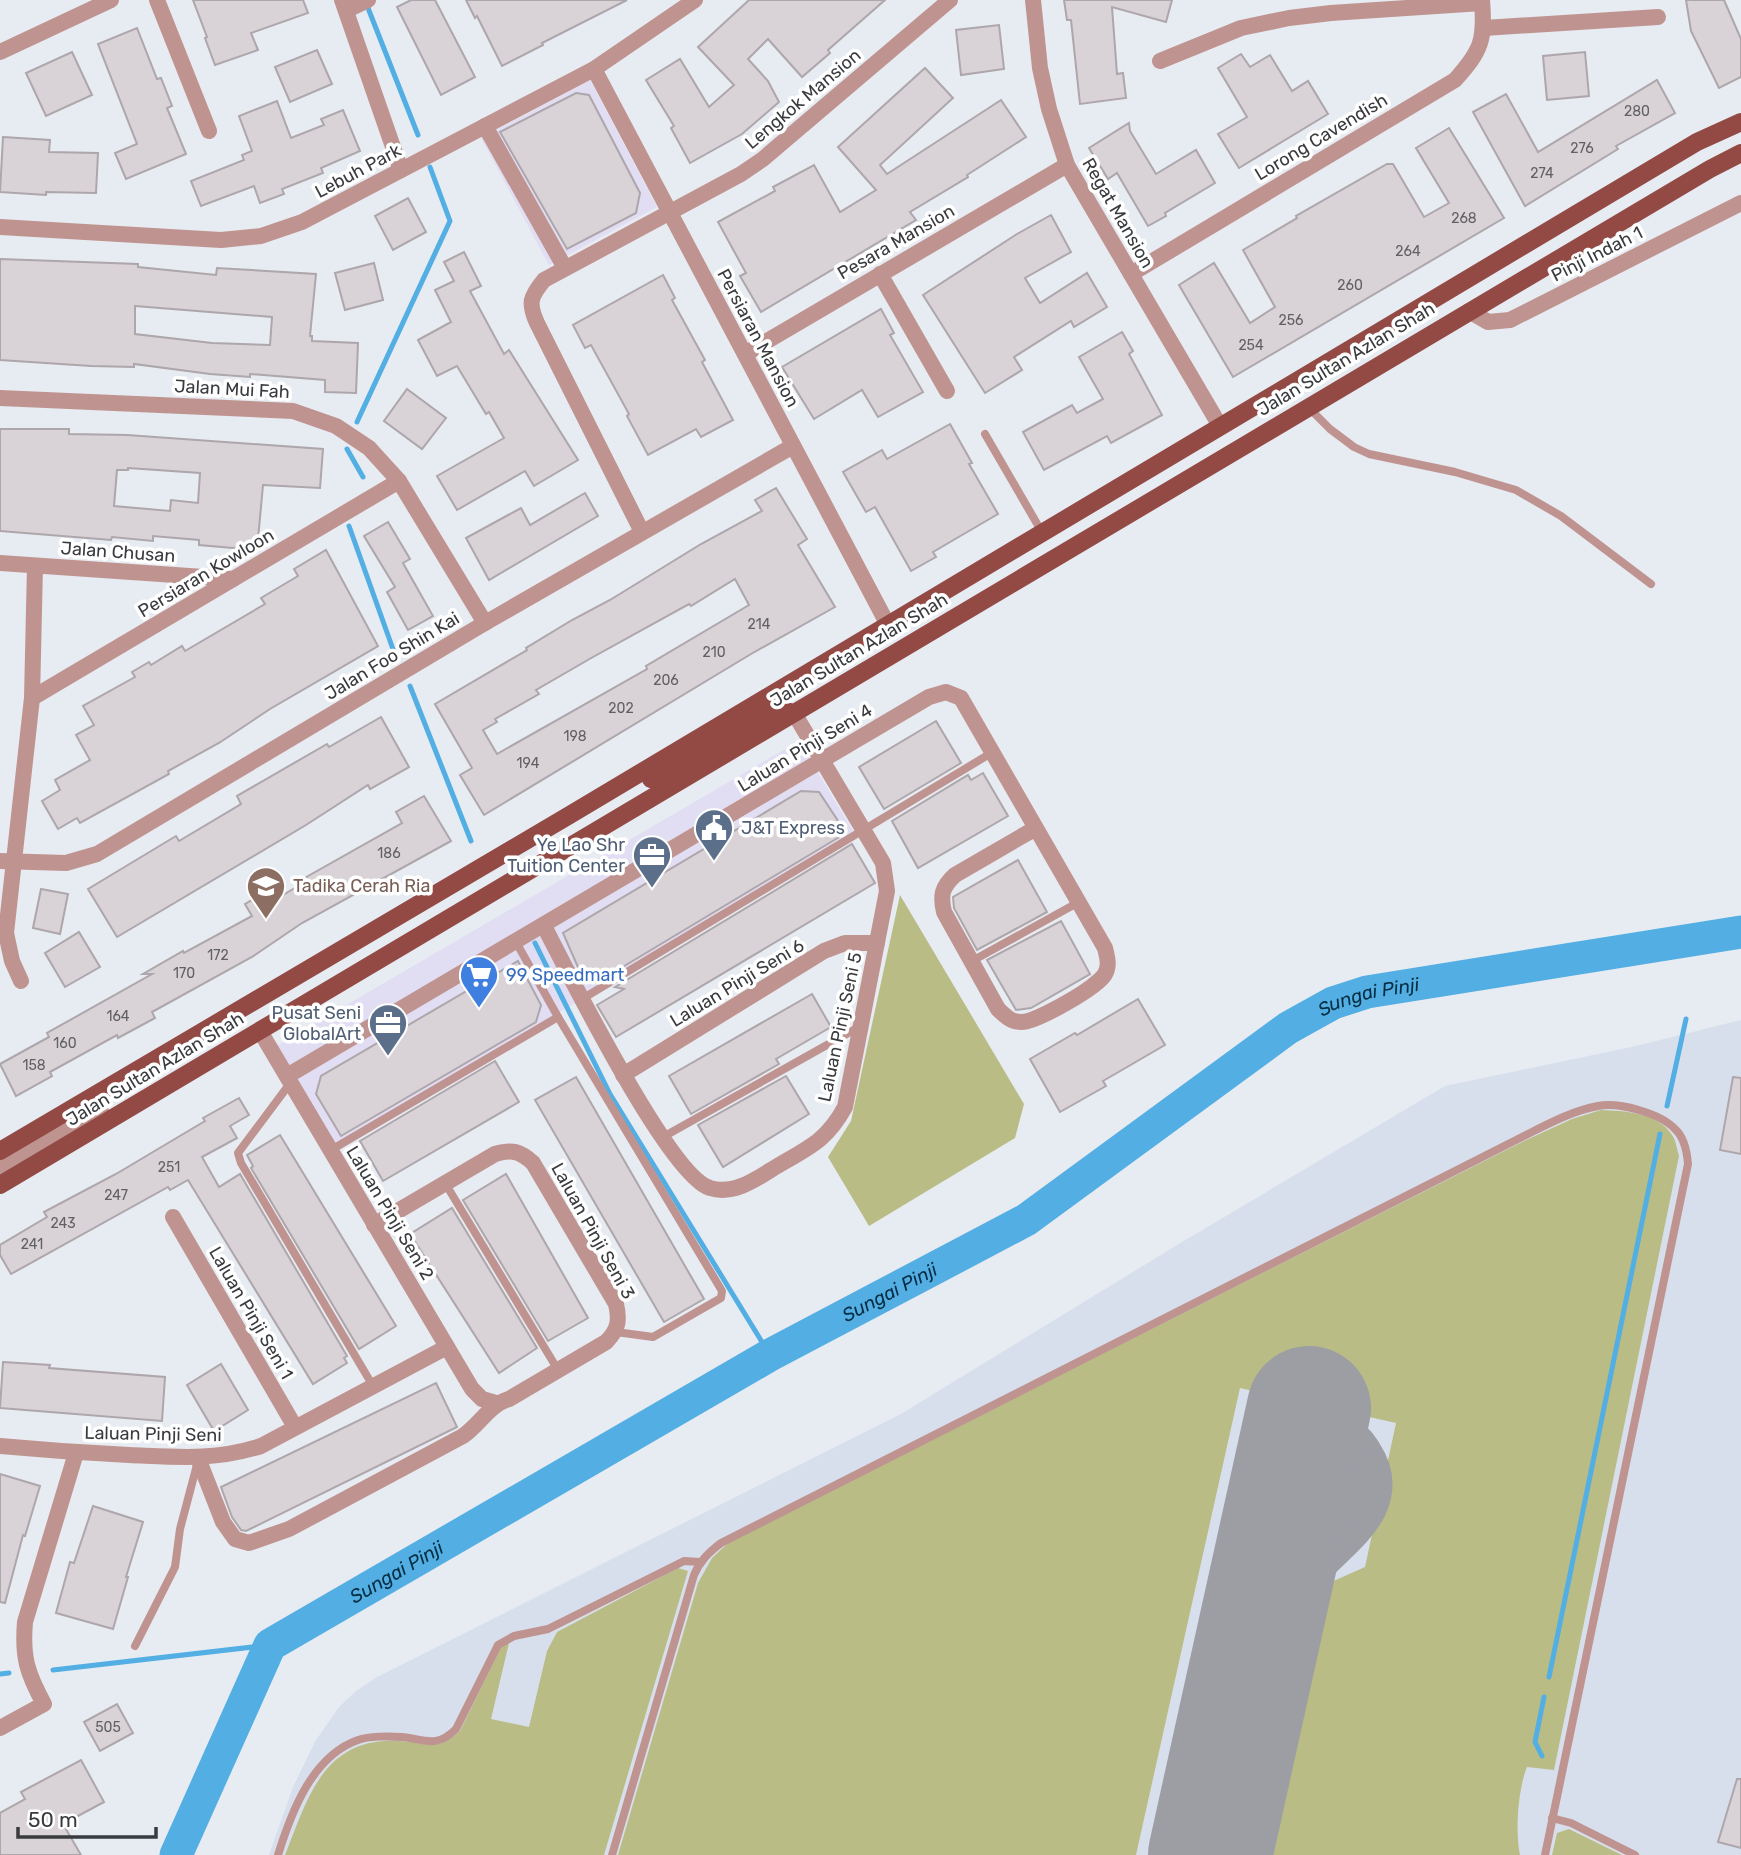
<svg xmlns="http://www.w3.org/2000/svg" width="1741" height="1855" font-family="Rubik,sans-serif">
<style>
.commercial{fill:#e1ddf3}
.built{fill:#d8dfec}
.green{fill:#b9bd85}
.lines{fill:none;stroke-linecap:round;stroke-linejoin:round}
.stream{stroke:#53aee3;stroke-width:5}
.river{stroke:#53aee3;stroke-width:33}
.taxiway{stroke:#9c9ea4;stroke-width:49}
.runway{stroke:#9c9ea4;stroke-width:124}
.building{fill:#d9d2d6;stroke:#ada6aa;stroke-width:2;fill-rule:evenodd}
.lane{stroke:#bf9490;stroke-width:8}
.street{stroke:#bf9490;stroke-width:16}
.primary{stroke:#934a45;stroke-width:18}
.labels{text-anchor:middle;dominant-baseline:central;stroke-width:7;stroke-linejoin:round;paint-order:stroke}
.number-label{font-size:14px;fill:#616164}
.street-label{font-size:18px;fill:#393b3e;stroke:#fff}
.service-label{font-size:18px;fill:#4e5e75;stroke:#fff;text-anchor:end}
.education-label{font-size:18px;fill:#785e54;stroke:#fff;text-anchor:start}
.shop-label{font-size:18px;fill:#366cbe;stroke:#fff;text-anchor:start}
.water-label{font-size:19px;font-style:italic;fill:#042e43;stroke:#fff}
</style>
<rect width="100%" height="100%" fill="#e7ebf2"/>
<g class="commercial">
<polygon points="590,80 657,207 549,265 481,138"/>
<polygon points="799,741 856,836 329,1149 271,1049"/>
</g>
<polygon class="built" points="1741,1020 1741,1855 269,1855 293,1787 316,1740 339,1707 356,1691 377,1677 901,1414 1177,1245 1445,1086 1636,1046"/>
<g class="green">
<polygon points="900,895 1024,1104 1015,1138 869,1226 828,1157 851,1121"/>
<path d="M1601,1110C1623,1111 1658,1112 1672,1135C1676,1140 1677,1150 1679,1156L1554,1770L1527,1767C1518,1789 1515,1832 1520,1855H1264L1329,1583L1365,1567L1396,1423L1240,1388L1136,1855H618L698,1583L712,1558L728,1543L1524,1141L1572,1119Z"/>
<path d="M678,1568L688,1571L604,1855H285C308,1797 324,1736 400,1741C428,1743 437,1752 460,1731L501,1647L509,1643L491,1719L529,1727L547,1651L557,1632Z"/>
<polygon points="1569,1829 1622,1855 1552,1855 1557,1833"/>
</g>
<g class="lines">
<g class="stream">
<polyline points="368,8 418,135"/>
<polyline points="357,422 450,221 430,167"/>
<polyline points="347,449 363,477"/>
<polyline points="349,526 394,652"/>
<polyline points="410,686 471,841"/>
<polyline points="535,943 610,1094 770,1355"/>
<polyline points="1667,1106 1686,1019"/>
<polyline points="53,1670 270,1645"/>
<polyline points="0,1674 9,1673"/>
<polyline points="1549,1677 1660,1134"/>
<polyline points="1542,1756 1535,1742 1544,1697"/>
</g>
<path class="river" id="s1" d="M176,1855L270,1645L770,1355L1026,1220L1288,1028L1333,1003L1367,992L1741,932"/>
<g class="taxiway">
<path d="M1309,1428C1331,1431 1346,1436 1358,1455C1392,1507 1330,1537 1302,1573C1283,1598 1269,1627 1253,1655C1256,1619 1261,1583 1262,1547C1262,1520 1253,1487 1263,1461C1270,1442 1290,1430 1309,1428Z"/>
<polyline points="1221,1808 1221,1838 1225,1855"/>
</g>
<polyline class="runway" points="1210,1855 1309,1408"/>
</g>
<g class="building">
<polygon points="193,0 303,0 308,13 251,33 258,50 215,65 205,38 207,37"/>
<polygon points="411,0 435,0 475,77 441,95 397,7"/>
<polygon points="466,0 627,0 542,43 543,45 502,66 477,16 475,18"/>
<polygon points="749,0 885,0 828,50 830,53 802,77 768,39 748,59 768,81 779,102 742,134 690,163 671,128 674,126 646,80 680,59 709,107 734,85 698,47"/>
<polygon points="1064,0 1172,0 1166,22 1112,7 1117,74 1123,73 1126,98 1080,104 1071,20 1067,20"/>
<polygon points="1686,0 1724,0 1741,39 1741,77 1719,88 1691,31"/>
<polygon points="999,25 1004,69 961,75 956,30"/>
<polygon points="137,28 157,79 161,78 172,106 167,108 186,154 126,179 115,153 137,144 98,44"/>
<polygon points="317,50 332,84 290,102 275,67"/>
<polygon points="72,52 92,95 46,116 26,73"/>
<polygon points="1585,52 1589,96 1547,100 1543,56"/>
<polygon points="1241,54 1250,67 1270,55 1292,91 1308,81 1328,114 1239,168 1218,134 1247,117 1218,68"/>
<polygon points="925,68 953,98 880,165 887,174 1001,100 1026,137 967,175 968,177 910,212 916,220 761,312 740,276 746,273 718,222 775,191 773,187 814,165 840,212 876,190 838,147"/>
<polygon points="1657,80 1675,113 1616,146 1618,149 1525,206 1473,112 1506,94 1538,152"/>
<polygon points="576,93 589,95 640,193 636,213 567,249 500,132"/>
<polygon points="277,101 291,138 324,125 321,119 343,110 360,151 321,168 323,173 282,189 284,194 260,203 254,186 201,206 191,181 244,160 242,155 252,151 239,116"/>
<polygon points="1129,123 1130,131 1156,174 1196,150 1215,183 1165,213 1166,216 1148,226 1117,173 1108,179 1089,148"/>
<polygon points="1449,128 1504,218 1233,377 1179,285 1214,263 1250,323 1275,307 1243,250 1297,218 1296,216 1387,164 1393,164 1424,217 1449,203 1416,148"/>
<polygon points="3,137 50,140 49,152 98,153 96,193 46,192 46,195 0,192"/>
<polygon points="408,198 426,232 393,250 375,216"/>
<polygon points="1051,215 1071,252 1025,278 1040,303 1087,273 1107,307 1074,327 1071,321 1014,357 1022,370 985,393 923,295 1017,234"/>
<polygon points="464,252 481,286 470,291 504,354 509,350 578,460 534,486 525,471 457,510 437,476 504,438 489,412 486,414 457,366 437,376 418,340 451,322 435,290 454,281 444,262"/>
<path d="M0,259L138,264V267L216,275L217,268L316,274L310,336H312V341L358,343L356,393L325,392V380L250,374V377L210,374L134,364V367L91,366L0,360ZM135,306L272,317L270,345L212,343L135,334Z"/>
<polygon points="374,263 383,300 345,310 335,273"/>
<polygon points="663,275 675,298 672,300 705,360 702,362 733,420 701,437 696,429 648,455 627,416 629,414 591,345 585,348 573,325"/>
<polygon points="881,309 894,333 890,335 923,392 878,417 862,390 814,419 782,367"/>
<polygon points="1122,332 1133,351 1129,354 1162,415 1111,443 1107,436 1044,470 1023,432 1072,405 1077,413 1103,399 1079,357"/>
<polygon points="407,389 446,418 422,449 384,421"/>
<polygon points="950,424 972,463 969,464 998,514 933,552 936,557 911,571 875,507 866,512 843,472 882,450 887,459"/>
<path d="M0,429H69V434L127,435L323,449L320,488L263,485L257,550L199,545V540L153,536V541L112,537L111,540L0,531ZM128,468L200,473L198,503L171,500L170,511L114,506L117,470H128Z"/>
<path d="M776,488L807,539L798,545L835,607L751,654L484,815L460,775L472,768L435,704L527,650L526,648L572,620L610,600L701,544L762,511L755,500ZM735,579L749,605L646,666L647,669L497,754L483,730L497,722L495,719L539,694L536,690L593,657L689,604L691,606Z"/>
<polygon points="585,493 598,516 489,580 466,538 521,508 530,525"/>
<polygon points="388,522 410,559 403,563 433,616 408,630 387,592 395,587 364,536"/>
<polygon points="326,550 378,646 270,709 219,743 168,771 169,774 80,823 77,818 58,829 42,801 60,790 55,780 90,760 76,735 94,725 83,706 135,677 132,672 149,662 151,665 182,646 185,651 265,604 261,598 298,576 294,569"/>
<polygon points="381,717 409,767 370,789 368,785 306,825 117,937 88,889 176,836 179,841 241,804 237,796 327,744 329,747"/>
<polygon points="936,721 961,763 884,809 859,767"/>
<polygon points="983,773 1008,816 918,868 892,821 968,775 971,780"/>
<polygon points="801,791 819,792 846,833 596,983 584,981 563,933"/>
<polygon points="424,796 451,841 302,923 252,957 152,1012 155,1018 118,1038 117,1035 50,1072 52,1076 16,1096 0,1064 49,1037 47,1033 152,974 143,974 183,951 184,953 252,916 245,904 262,894 268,904 303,883 301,880 402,823 396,812"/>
<polygon points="852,844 875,883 616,1037 597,1005 624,989 615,987"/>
<polygon points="1018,860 1047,912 977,950 954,908 953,897"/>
<polygon points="41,889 68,894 60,934 33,928"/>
<polygon points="1061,921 1090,974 1031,1008 1016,1010 987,960"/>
<polygon points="79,932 100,967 65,987 45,953"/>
<polygon points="518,961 541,1005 536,1022 341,1136 316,1094 321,1076"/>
<polygon points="812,994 831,1027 776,1059 779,1064 691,1114 669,1076"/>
<polygon points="1138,999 1165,1045 1103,1081 1106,1086 1060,1112 1030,1059 1075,1033 1077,1035"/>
<polygon points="495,1061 519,1102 383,1181 360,1141"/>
<polygon points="786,1076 809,1114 723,1167 698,1125"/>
<polygon points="576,1077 704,1299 664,1322 535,1100"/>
<polygon points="1733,1077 1741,1078 1741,1154 1720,1150"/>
<polygon points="239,1098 249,1115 230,1126 237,1138 202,1157 219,1187 240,1174 347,1356 344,1358 347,1363 313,1384 188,1180 170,1190 168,1187 11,1274 0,1255 0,1245 47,1217 44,1212 116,1174 205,1121 203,1118"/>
<polygon points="280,1135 396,1326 359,1349 251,1168 253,1166 247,1155"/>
<polygon points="506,1174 588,1318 548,1341 463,1200"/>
<polygon points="452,1208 537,1348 499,1373 410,1234"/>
<polygon points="3,1362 50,1365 49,1368 165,1377 162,1421 0,1408"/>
<polygon points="221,1364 248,1410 214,1431 187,1385"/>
<polygon points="436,1383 457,1427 246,1531 241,1530 232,1517 221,1487"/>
<polygon points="0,1474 40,1486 25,1536 23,1535 5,1603 0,1602"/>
<polygon points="93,1506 143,1522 126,1577 128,1577 113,1629 56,1613 70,1562 74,1563"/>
<polygon points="117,1704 133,1733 100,1751 84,1722"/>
<polygon points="81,1760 104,1802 63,1824 81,1855 0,1855 0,1813 25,1799 21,1792"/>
<polygon points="1737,1779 1741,1779 1741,1848 1718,1842"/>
</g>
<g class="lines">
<g class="lane">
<polyline points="1309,408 1330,429 1354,447 1369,454 1455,472 1516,490 1561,516 1651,584"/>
<polyline points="985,434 1043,534"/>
<polyline points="516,942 558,1017"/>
<polyline points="972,961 1079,902"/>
<polyline points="582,999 993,752"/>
<polyline points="291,1082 238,1153 241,1163 373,1386"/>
<polyline points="663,1137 859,1027"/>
<polyline points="331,1150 558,1017 722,1291 721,1298 653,1337 616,1332"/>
<polyline points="445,1183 558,1370"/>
<polyline points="135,1646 175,1567 180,1529 198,1461"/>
<polyline points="1552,1818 1571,1823 1635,1855"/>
<path d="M278,1855C291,1813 312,1756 358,1740C369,1736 389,1736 401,1737C425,1739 436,1749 456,1729L498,1645L514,1636L548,1629L684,1561L700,1562"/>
<path d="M612,1855L694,1575C700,1561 708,1553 721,1543L1522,1137C1546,1125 1571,1111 1598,1106C1619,1102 1660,1113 1675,1129C1684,1137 1687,1152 1688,1164L1545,1855"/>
</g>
<g class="street">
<polyline points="157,0 209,131"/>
<polyline points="342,0 401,170"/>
<polyline points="1033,0 1040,68 1049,109 1067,165 1220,426"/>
<polyline points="347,10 368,0"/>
<polyline points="1484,28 1658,17"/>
<polyline points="0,52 111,0"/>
<polyline points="1160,61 1241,28 1289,18 1331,13 1482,3"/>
<polyline points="594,69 888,625"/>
<polyline points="485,126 565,268"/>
<polyline points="0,227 221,240 261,236 302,222 594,69 695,0"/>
<polyline points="880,274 947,391"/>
<path d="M1131,274L1455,80C1482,50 1485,40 1482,0"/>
<polyline points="1469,311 1488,322 1510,320 1741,203"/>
<polyline points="745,354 1067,165"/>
<polyline points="0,398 293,411 336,426 369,448 399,481 485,623"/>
<path d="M642,532L537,323C528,303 530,297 544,280L741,174L763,159L950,0"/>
<polyline points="0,563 233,579"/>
<polyline points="32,698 399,481"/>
<polyline points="0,861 66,863 97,854 485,623 793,446"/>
<path d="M544,926C568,972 669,1176 710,1188C735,1196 759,1177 779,1165C810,1147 827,1140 845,1107L887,891L883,863L794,713"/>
<polyline points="21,981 12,961 6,933 32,698 35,566"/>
<polyline points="260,1031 472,1389 482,1399 496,1403"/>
<polyline points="623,1075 824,951 845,943 877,943"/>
<path d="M287,1076L929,697L946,692L961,698L1105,948C1107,957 1110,965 1105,974C1098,987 1035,1023 1021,1022C1011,1022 1005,1016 998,1009L944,912C940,895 942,887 955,875L1036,828"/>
<polyline points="0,1168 66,1131 105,1116"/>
<polyline points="173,1217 295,1427"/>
<path d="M0,1446C43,1450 86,1453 129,1455C178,1457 213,1461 261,1446L447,1347"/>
<path d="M198,1458L223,1522L235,1539L249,1543L289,1529L463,1436C481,1423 489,1405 509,1399L606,1342C618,1330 620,1321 616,1304L533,1163C520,1151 512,1149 495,1154L374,1225"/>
<path d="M0,1728L44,1704C27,1673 22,1657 25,1622L76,1453"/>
</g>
<g class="primary">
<polyline points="651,779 697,757 768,714 781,710 790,712"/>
<polyline points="0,1151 568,816 1697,142 1741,122"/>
<polyline points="0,1185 1710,169 1741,153"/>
</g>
</g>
<defs>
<g id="civic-pin" transform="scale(2.0125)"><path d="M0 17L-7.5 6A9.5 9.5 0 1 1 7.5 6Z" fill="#5c6f8a" stroke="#fff"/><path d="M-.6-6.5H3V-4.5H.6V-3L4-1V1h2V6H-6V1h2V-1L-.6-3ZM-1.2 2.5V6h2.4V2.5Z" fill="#fff"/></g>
<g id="office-pin" transform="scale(2.0125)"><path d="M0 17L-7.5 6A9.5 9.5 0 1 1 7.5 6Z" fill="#5c6f8a" stroke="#fff"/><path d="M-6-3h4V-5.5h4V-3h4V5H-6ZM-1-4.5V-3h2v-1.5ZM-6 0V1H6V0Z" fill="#fff"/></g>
<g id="school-pin" transform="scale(2.0125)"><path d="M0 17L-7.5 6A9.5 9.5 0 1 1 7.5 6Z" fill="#8d6e63" stroke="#fff"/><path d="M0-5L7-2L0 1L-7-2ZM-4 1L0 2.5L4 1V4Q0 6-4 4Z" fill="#fff"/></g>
<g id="supermarket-pin" transform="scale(2.0125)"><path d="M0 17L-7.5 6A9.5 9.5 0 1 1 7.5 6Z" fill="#3f7fe0" stroke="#fff"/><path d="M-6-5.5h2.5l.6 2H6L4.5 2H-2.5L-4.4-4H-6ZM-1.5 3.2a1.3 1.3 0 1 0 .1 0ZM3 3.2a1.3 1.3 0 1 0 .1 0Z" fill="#fff"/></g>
</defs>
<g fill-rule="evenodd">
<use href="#civic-pin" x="714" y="828"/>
<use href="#office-pin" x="652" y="855"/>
<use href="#school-pin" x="266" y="886"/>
<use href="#supermarket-pin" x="479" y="975"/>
<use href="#office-pin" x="388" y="1023"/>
</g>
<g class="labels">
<g class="number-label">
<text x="1637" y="111">280</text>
<text x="1582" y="148">276</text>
<text x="1542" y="173">274</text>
<text x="1464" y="218">268</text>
<text x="1408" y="251">264</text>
<text x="1350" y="285">260</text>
<text x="1291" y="320">256</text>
<text x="1251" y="345">254</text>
<text x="759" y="624">214</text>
<text x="714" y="652">210</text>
<text x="666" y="680">206</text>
<text x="621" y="708">202</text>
<text x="575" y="736">198</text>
<text x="528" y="763">194</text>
<text x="389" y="853">186</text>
<text x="218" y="955">172</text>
<text x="184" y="973">170</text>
<text x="118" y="1016">164</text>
<text x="65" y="1043">160</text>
<text x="34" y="1065">158</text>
<text x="169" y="1167">251</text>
<text x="116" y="1195">247</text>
<text x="63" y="1223">243</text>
<text x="32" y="1244">241</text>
<text x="108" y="1727">505</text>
</g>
<g class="street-label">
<text transform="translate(803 99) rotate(-40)">Lengkok Mansion</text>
<text transform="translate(1321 137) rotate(-31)">Lorong Cavendish</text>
<text transform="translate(358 171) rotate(-28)">Lebuh Park</text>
<text transform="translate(1118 213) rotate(60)">Regat Mansion</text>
<text transform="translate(896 242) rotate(-30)">Pesara Mansion</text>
<text transform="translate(1597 254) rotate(-27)">Pinji Indah 1</text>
<text transform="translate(758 338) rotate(62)">Persiaran Mansion</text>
<text transform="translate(1346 359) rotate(-31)">Jalan Sultan Azlan Shah</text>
<text transform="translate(232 389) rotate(3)">Jalan Mui Fah</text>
<text transform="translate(118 552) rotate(4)">Jalan Chusan</text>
<text transform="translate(206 573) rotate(-31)">Persiaran Kowloon</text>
<text transform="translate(859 650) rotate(-31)">Jalan Sultan Azlan Shah</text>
<text transform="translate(392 656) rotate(-31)">Jalan Foo Shin Kai</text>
<text transform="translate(805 748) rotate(-31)">Laluan Pinji Seni 4</text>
<text transform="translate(737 983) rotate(-31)">Laluan Pinji Seni 6</text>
<text transform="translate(840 1027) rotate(-78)">Laluan Pinji Seni 5</text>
<text transform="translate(155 1069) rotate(-31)">Jalan Sultan Azlan Shah</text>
<text transform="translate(390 1213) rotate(59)">Laluan Pinji Seni 2</text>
<text transform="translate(593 1231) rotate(61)">Laluan Pinji Seni 3</text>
<text transform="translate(251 1313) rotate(60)">Laluan Pinji Seni 1</text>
<text transform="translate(153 1434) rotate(1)">Laluan Pinji Seni</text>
</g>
<g class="service-label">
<text x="741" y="828" text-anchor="start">J&amp;T Express</text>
<text x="625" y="845">Ye Lao Shr<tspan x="625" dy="21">Tuition Center</tspan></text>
<text x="361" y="1013">Pusat Seni<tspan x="361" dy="21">GlobalArt</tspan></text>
</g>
<g class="education-label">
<text x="293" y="886">Tadika Cerah Ria</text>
</g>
<g class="shop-label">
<text x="506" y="975">99 Speedmart</text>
</g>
<g class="water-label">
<text stroke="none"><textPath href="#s1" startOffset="1510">Sungai Pinji</textPath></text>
<text stroke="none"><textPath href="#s1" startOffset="943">Sungai Pinji</textPath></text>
<text stroke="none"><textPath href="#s1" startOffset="376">Sungai Pinji</textPath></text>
</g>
</g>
<path d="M18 1827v10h138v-10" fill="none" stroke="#393b3e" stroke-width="3.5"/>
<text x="28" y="1827" font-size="21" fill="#393b3e" stroke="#ffffff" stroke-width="5" paint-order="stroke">50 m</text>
</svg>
